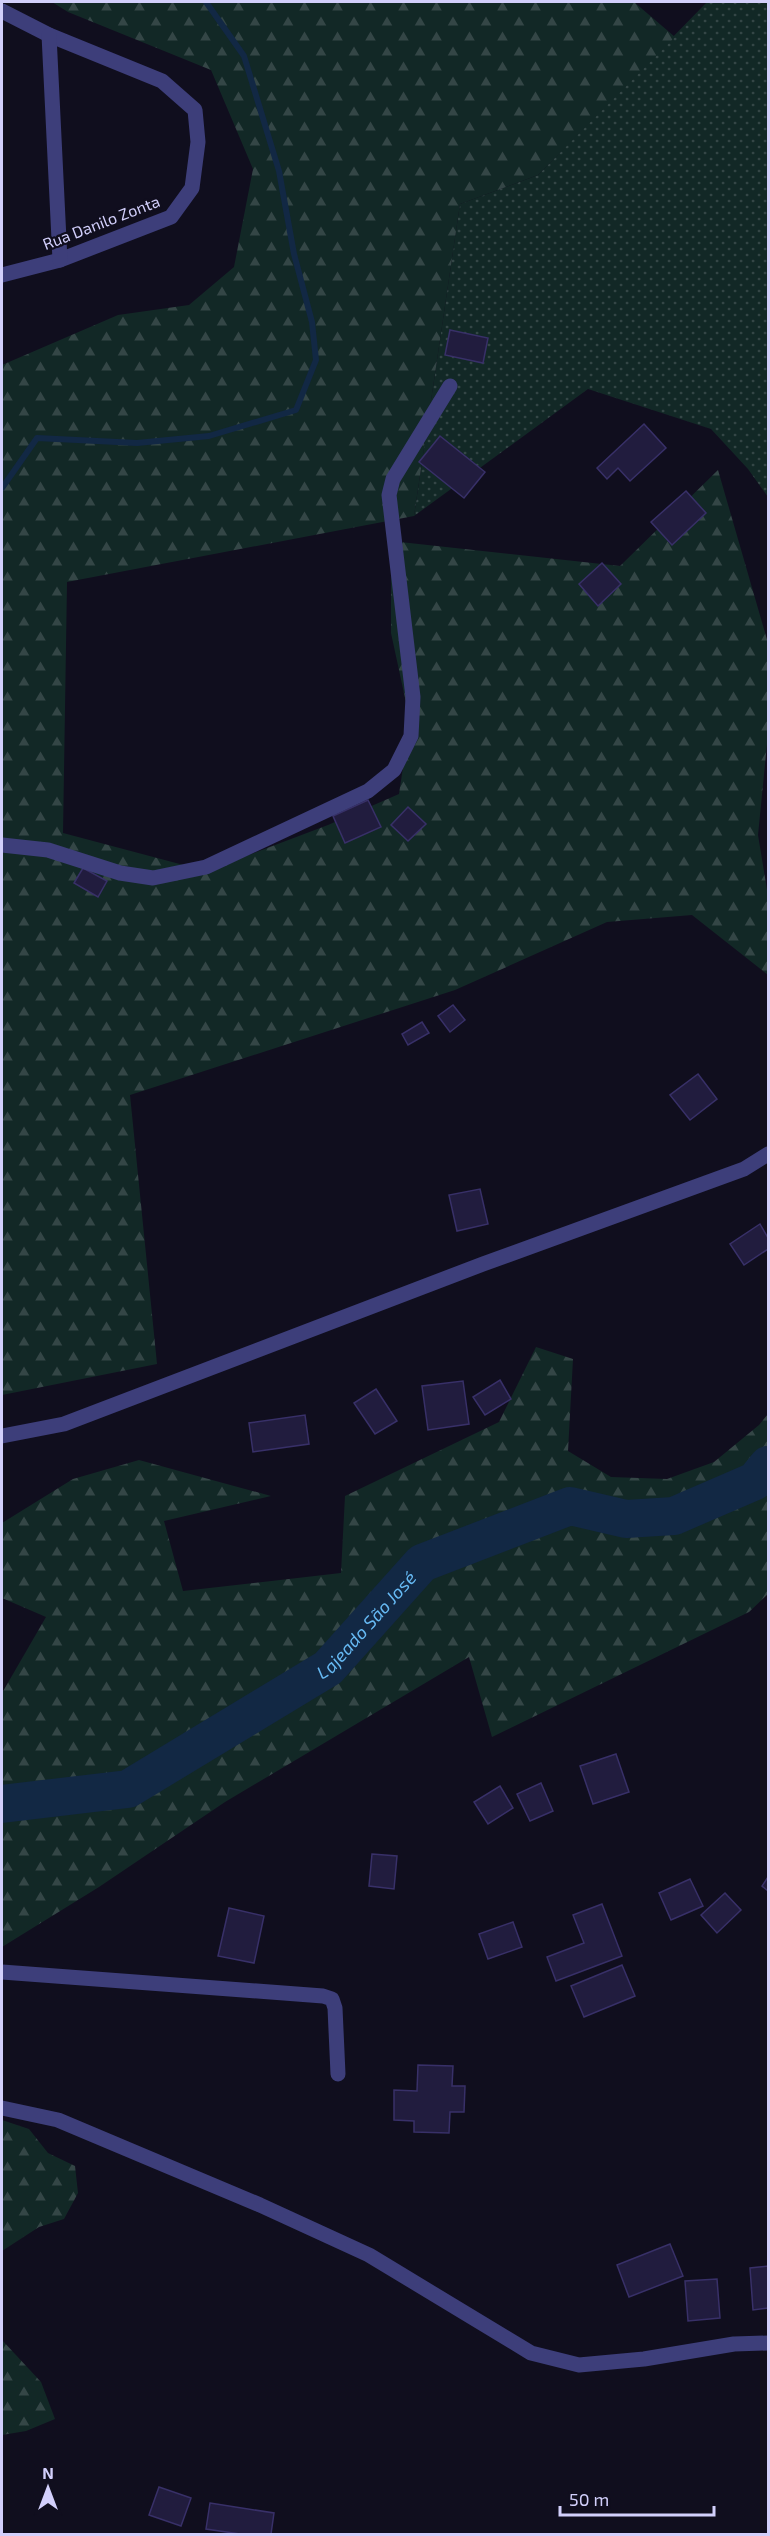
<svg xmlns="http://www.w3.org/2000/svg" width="770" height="2536" font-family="'Exo 2',sans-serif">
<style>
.green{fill:url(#green-dots)}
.forest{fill:url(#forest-firs)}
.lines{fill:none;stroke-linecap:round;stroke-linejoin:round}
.stream{stroke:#122844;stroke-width:6}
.river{stroke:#122844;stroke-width:38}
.building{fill:#211c3e;stroke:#383068;stroke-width:1.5}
.minor{stroke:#3d3e7a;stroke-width:15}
.labels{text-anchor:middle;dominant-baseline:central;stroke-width:4.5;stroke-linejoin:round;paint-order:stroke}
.street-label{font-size:16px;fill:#d2cffb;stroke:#100e1e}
.water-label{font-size:18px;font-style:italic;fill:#66b9f3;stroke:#100e1e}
</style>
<defs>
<pattern id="green-dots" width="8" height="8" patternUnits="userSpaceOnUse" patternTransform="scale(1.5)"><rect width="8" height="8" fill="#122826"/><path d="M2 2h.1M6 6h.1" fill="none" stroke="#344646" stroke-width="1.8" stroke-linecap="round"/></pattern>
<pattern id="forest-firs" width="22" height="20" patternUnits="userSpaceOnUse" patternTransform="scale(1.5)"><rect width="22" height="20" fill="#122826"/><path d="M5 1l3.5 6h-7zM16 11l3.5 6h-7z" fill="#344646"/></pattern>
</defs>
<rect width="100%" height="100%" fill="#100e1e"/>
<polygon class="green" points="707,2 768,2 768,497 748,469 711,429 588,389 414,516 460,204 538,175"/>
<g class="forest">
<polygon points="52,2 634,2 675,37 538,175 460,204 414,516 67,582 63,833 206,871 328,825 399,794 410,721 391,633 391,541 620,566 718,470 768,643 768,734 758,835 768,896 768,975 692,915 607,922 455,990 130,1095 157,1364 2,1395 2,365 118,315 189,305 234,267 253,169 211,70 68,12"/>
<polygon points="536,1347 573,1359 568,1451 611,1477 667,1479 714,1462 759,1425 768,1414 768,1594 749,1612 492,1737 469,1657 225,1802 99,1887 2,1947 2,1693 46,1617 2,1598 2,1523 73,1479 139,1460 271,1496 164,1521 183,1591 341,1573 345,1496 499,1422"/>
<polygon points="2,2120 29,2129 48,2153 75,2166 78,2193 64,2219 39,2227 2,2251"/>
<polygon points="2,2340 41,2382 55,2419 26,2431 2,2435"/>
</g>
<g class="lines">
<polyline class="stream" points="2,488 37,438 137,443 209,436 296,410 316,360 312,322 294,254 279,171 244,56 206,2"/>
<path class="river" id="s1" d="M2,1804L128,1789L328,1668L422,1563L570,1506L626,1519L674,1516L755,1481L768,1465"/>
</g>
<g class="building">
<polygon points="450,330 488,338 483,363 445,355"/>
<polygon points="644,424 666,448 630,481 618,468 607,479 597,468"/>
<polygon points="440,436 485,472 464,498 419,462"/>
<polygon points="686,491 706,513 672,545 651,522"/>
<polygon points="602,563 621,584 598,606 579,584"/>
<polygon points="368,800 381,827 345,843 333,816"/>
<polygon points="408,807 426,824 408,841 391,825"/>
<polygon points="83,868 107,881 98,897 74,883"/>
<polygon points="453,1005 465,1020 450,1032 438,1016"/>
<polygon points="422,1022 429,1033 408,1045 402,1034"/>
<polygon points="698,1074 717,1099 690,1120 670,1095"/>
<polygon points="480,1189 488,1224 457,1231 449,1195"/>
<polygon points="760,1224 768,1238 768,1249 744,1265 730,1244"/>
<polygon points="500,1380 511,1399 485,1415 473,1397"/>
<polygon points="463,1381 469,1424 428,1430 422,1386"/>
<polygon points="376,1389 397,1421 375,1434 354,1403"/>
<polygon points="305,1415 309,1444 253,1452 249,1423"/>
<polygon points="616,1754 629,1792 593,1804 580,1766"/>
<polygon points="541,1783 553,1811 530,1821 517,1794"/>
<polygon points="500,1786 513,1808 488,1824 474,1802"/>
<polygon points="372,1854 397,1856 394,1889 369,1886"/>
<polygon points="768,1877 768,1891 762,1886"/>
<polygon points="690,1879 703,1906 671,1920 659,1893"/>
<polygon points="725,1893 741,1910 717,1933 701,1915"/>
<polygon points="602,1904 622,1956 556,1981 547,1957 584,1943 573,1915"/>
<polygon points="229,1908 264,1916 254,1963 218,1956"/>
<polygon points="513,1922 522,1947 488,1959 479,1934"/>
<polygon points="622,1965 635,1996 584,2017 571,1986"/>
<polygon points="418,2065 453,2066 452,2086 465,2086 464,2112 450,2112 449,2133 414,2132 414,2121 394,2120 394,2090 417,2091"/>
<polygon points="670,2244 683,2276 629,2297 617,2265"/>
<polygon points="768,2266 768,2308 753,2310 750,2268"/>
<polygon points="717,2279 720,2318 688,2321 685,2281"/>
<polygon points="159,2487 191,2498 181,2526 149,2515"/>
<polygon points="210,2503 274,2513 271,2534 240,2534 206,2529"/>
</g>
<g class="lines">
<g class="minor">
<polyline points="2,11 49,35 162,81 195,110 198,142 192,188 171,217 60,260 2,275"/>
<polyline points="49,35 60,260"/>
<polyline points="2,845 48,850 120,873 153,878 206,867 368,791 394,770 411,736 413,697 389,495 393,479 450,386"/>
<polyline points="2,1436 64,1424 483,1264 744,1169 768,1154"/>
<polyline points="2,1972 323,1996 332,1999 335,2008 338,2074"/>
<polyline points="2,2108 58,2120 260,2205 369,2255 531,2353 579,2365 644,2359 734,2344 768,2343"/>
</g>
</g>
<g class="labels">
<g class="street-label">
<text transform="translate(101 222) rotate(-21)">Rua Danilo Zonta</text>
</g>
<g class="water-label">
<text stroke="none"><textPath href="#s1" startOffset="418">Lajeado São José</textPath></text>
</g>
</g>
<rect width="770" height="2536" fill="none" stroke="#d2cffb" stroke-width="6"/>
<g transform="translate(48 2488)" stroke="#100e1e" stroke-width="4.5" paint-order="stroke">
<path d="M0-4.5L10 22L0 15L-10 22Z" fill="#d2cffb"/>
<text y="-9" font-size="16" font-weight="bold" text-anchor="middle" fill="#d2cffb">N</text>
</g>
<path d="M560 2506v9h154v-9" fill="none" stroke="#d2cffb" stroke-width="3"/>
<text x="569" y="2506" font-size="18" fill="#d2cffb" stroke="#100e1e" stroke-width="4.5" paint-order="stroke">50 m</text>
</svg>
